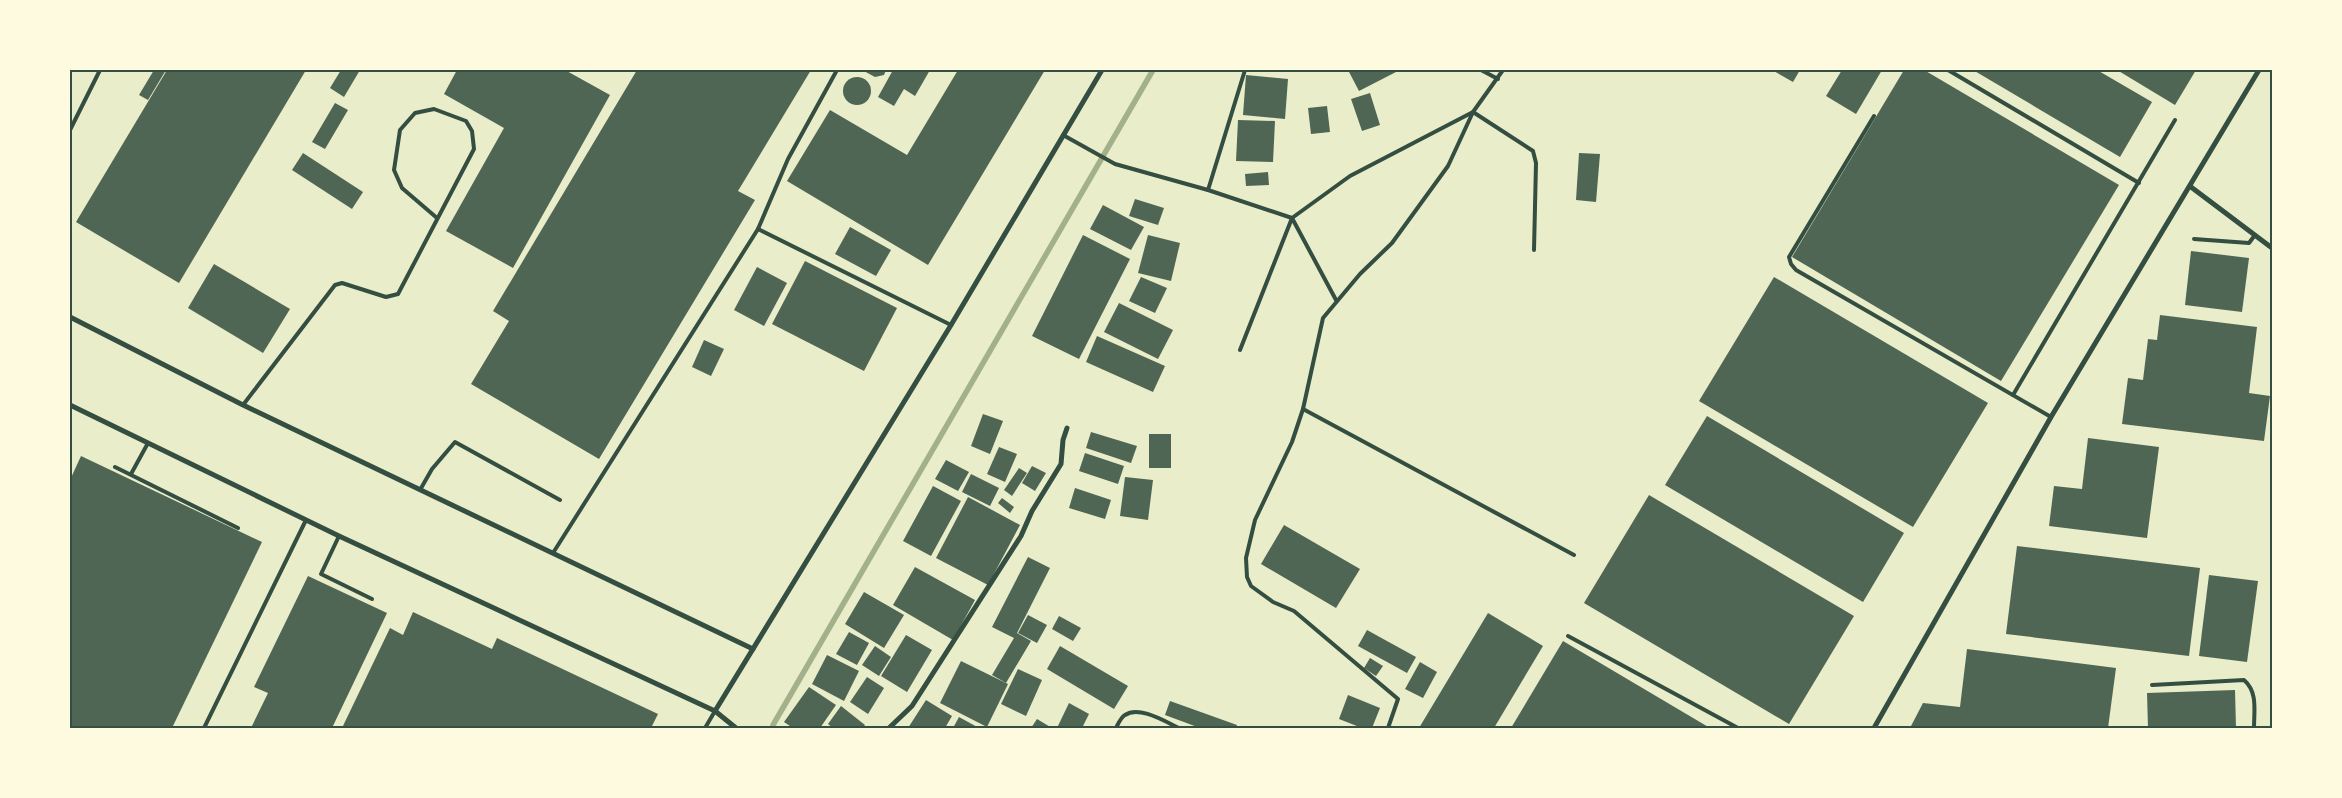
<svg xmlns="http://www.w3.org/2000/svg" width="2342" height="798" font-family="Cabin,sans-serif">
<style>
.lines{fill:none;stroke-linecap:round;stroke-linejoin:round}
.stream{stroke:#a3b18a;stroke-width:5.5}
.building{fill:#4f6655}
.service{stroke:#344e41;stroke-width:4}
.minor{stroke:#344e41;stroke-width:5}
.neatline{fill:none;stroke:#344e41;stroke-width:2}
</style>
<rect width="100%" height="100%" fill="#e9edc9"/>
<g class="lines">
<polyline class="stream" points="773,725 1153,70"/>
</g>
<g class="building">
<polygon points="154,70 166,70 148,100 139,95"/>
<polygon points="167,70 306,70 179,283 76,222"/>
<polygon points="341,70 360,70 344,97 330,88"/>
<polygon points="457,70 565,70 610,95 513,268 446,231 504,128 444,94"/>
<polygon points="637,70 811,70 738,191 755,200 599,459 471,384 509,321 493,311"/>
<polygon points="862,70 886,70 884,75 875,77"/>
<polygon points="893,70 930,70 915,96 904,89 894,106 878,97"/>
<polygon points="958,70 1045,70 928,265 787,181 830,110 907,155"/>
<polygon points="1348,70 1395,70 1396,72 1359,91"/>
<polygon points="1772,70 1800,70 1793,82"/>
<polygon points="1842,70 1882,70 1856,114 1826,96"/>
<polygon points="1904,70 1924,70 2119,185 2001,381 1792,257"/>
<polygon points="1973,70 2097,70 2152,102 2120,157"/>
<polygon points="2117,70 2196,70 2175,105"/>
<polygon points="1246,75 1288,79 1285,119 1243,115"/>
<circle cx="857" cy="91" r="14"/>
<polygon points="1370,93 1380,125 1362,131 1351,99"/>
<polygon points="335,103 348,110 325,149 312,142"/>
<polygon points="1327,106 1330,132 1311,134 1308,108"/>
<polygon points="1238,120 1275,121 1273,162 1236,161"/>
<polygon points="303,153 363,192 352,209 292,170"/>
<polygon points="1579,153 1600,154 1596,202 1576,200"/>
<polygon points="1268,172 1269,185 1246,186 1245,174"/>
<polygon points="1135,199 1164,208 1158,225 1129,216"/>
<polygon points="1103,205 1144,227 1131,250 1090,229"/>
<polygon points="850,227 891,250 876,276 835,254"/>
<polygon points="1083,235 1130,259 1079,359 1032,336"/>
<polygon points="1148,235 1180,243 1171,281 1138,273"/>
<polygon points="2191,251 2249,258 2242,312 2185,305"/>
<polygon points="805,261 897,308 864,371 772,324"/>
<polygon points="214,264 290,309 263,353 188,308"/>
<polygon points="757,267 787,283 764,326 734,310"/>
<polygon points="1141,277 1167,288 1155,313 1129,301"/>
<polygon points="1774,277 1988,403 1913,527 1699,401"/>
<polygon points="1119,303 1173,330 1158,359 1104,332"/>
<polygon points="2160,315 2257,327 2249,393 2270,396 2264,441 2122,424 2128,378 2143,380 2148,339 2157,340"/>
<polygon points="1097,336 1165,366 1153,392 1086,362"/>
<polygon points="704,340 724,349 711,376 692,367"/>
<polygon points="983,414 1003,421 990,454 971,446"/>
<polygon points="1707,416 1904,533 1863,602 1665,485"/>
<polygon points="1091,432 1137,446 1131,463 1086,448"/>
<rect x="1149" y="434" width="22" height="34"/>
<polygon points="2088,438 2159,447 2147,538 2049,526 2054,486 2082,489"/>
<polygon points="999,447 1017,454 1005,482 987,474"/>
<polygon points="1085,453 1124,466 1118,484 1079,471"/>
<polygon points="81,456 262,542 172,728 70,728 70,480"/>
<polygon points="946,460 969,472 958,491 935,479"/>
<polygon points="1032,466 1046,473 1035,491 1022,483"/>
<polygon points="1019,468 1027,473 1012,496 1004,490"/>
<polygon points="971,474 999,488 990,506 962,492"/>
<polygon points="1125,477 1153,480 1148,520 1120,516"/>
<polygon points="933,486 961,501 931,556 903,541"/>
<polygon points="1075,488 1111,500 1105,519 1069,508"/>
<polygon points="1649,495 1854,616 1789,724 1584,603"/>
<polygon points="968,497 1020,525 988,585 936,558"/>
<polygon points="1002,498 1014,507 1010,513 998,503"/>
<polygon points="1284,525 1360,569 1336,608 1261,564"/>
<polygon points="2017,546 2200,568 2189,656 2006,634"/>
<polygon points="1028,557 1050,568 1017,633 1031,641 1006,683 992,675 1014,638 992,627"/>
<polygon points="915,567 975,600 953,640 893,605"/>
<polygon points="2209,575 2258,581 2247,662 2199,656"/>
<polygon points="308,576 387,613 332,728 251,728 268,693 254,687"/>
<polygon points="864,592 904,615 884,648 845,624"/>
<polygon points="413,612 492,649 497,638 658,714 651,728 342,728 390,628 403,635"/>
<polygon points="1488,613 1543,646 1494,728 1419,728"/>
<polygon points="1028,615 1047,625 1037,643 1018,633"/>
<polygon points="1059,616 1081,628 1073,641 1052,629"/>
<polygon points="1367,630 1416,657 1407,673 1358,646"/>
<polygon points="849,632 869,643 857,665 836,654"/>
<polygon points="906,635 932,650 907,692 881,676"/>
<polygon points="1563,641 1710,728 1511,728"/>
<polygon points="875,646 891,657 879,676 862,665"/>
<polygon points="1060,646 1128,686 1114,709 1047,669"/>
<polygon points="1967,649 2116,668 2108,728 1910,728 1923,703 1960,707"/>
<polygon points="827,655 859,671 844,701 812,684"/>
<polygon points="1370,658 1383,666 1376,676 1364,668"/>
<polygon points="961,661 1008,684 987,727 940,703"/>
<polygon points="1420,662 1437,672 1423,698 1405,689"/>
<polygon points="1018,669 1042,680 1026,716 1001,704"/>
<polygon points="867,677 884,688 868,714 850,702"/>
<polygon points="809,687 836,705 820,728 793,728 784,722"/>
<polygon points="2235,690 2236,728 2148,728 2147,693"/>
<polygon points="1348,695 1380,708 1372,728 1362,728 1339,719"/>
<polygon points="926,700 952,716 945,728 908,728"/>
<polygon points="1170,701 1237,725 1236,728 1200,728 1165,715"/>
<polygon points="1069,703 1089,714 1082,728 1057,728"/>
<polygon points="841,706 865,725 863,728 833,728 828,724"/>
<polygon points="959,717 979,728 953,728"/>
<polygon points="1037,719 1052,728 1031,728"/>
</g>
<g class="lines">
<g class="service">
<polyline points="1481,70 1498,79"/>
<polyline points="1948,70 2139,183"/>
<polyline points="1874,116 1789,257 1791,264 1796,270 2051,417"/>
<polyline points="70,130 100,70"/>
<polyline points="1063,135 1115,164 1208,190 1292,218 1350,176 1473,112 1533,151 1536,163 1534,250"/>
<polyline points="1208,190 1245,70"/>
<polyline points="758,229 951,325"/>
<polyline points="2194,239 2249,243 2255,235"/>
<polyline points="1240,350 1292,218 1336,300"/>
<polyline points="2013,395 2175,120"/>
<polyline points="243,405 335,285 342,283 386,297 398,294 474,149 472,131 466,121 434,109 415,113 400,130 394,170 402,188 437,218"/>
<polyline points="1303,409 1574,555"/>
<polyline points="115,467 238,528"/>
<polyline points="131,474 148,443"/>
<polyline points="420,490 432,469 455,442 560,500"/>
<polyline points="339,536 321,574 372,599"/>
<polyline points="553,553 758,229 788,159 837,70"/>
<polyline points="1568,636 1738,728"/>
<path d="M2152,685L2244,680C2258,692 2254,711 2254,728"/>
<polyline points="204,728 306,520"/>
<polyline points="705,728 715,711"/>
<path d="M1116,728C1118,724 1121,717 1125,715C1139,705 1166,722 1179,728"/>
<polyline points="1388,728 1398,699 1294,611 1273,602 1251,586 1247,577 1246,558 1255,520 1292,442 1303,409 1323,318 1360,274 1392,243 1448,166 1473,112 1503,70"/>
</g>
<g class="minor">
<polyline points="2191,187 2272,248"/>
<polyline points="70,317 243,405 753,649"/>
<polyline points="70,405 339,536 715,711 736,728"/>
<polyline points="715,711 951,325 1102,70"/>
<polyline points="889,728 912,706 1021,536 1032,511 1061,464 1063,440 1067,428"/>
<polyline points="1874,728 2051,417 2259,70"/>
</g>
</g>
<rect width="2342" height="798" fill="none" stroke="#fefae0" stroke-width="142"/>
<rect x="71" y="71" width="2200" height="656" class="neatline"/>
</svg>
